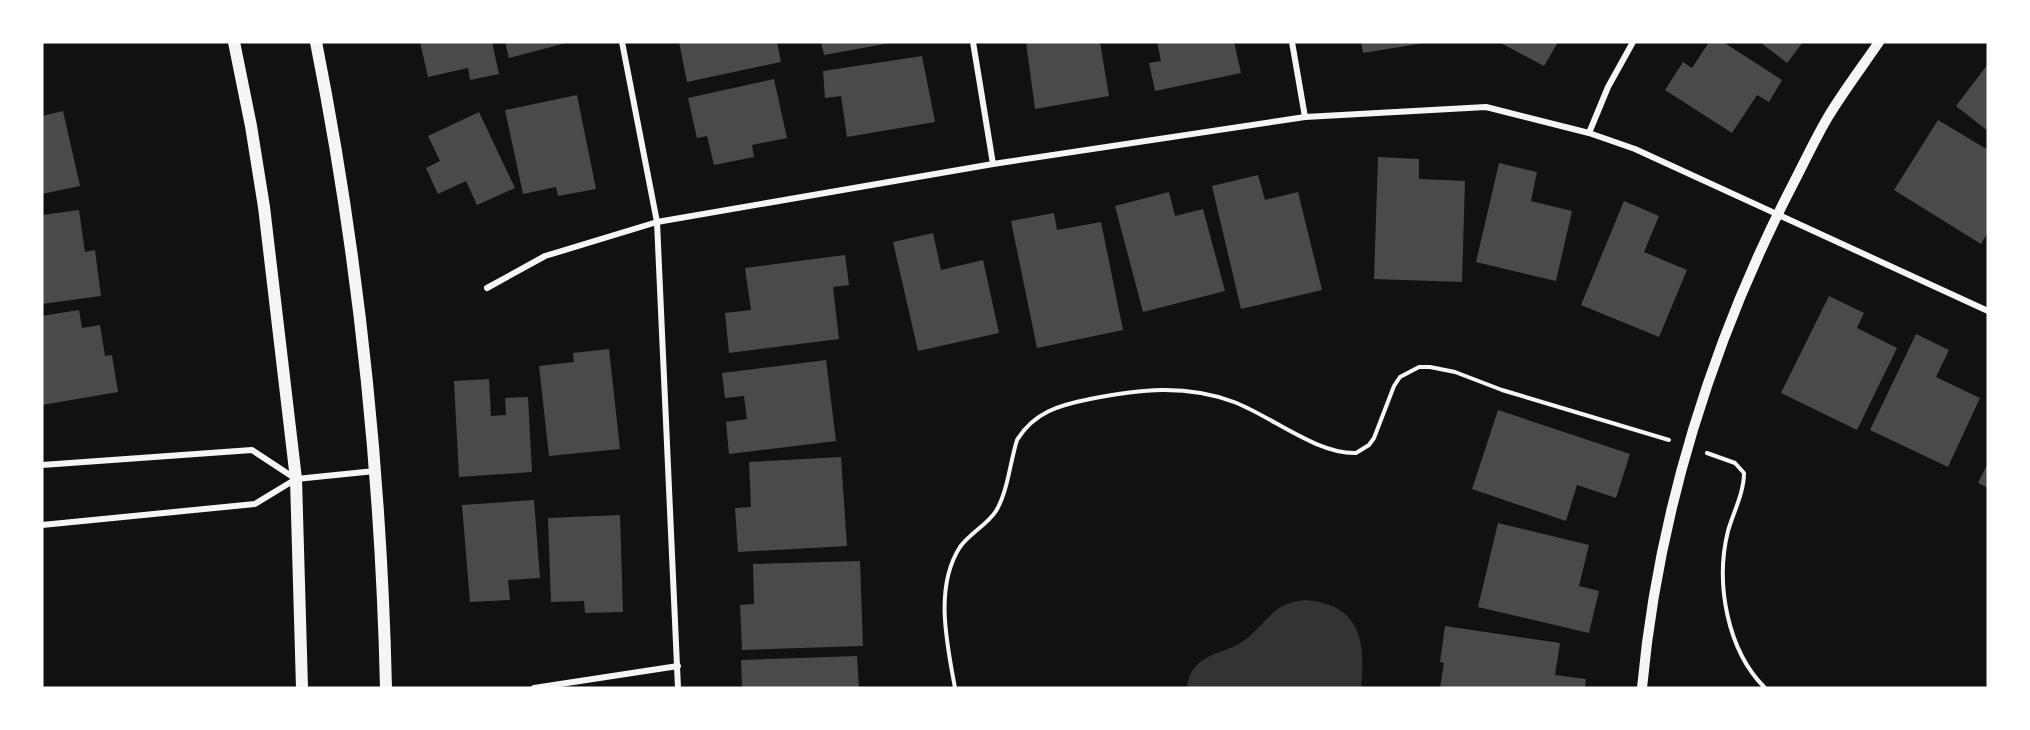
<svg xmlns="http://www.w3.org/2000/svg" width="2030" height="730" font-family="'Source Sans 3',sans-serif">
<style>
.water{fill:#333}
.building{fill:#4a4a4a}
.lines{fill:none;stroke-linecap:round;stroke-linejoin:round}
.path{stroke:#f5f5f5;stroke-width:4}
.minor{stroke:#f5f5f5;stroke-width:6}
.tertiary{stroke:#f5f5f5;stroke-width:10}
.secondary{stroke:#f5f5f5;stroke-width:12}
</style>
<rect width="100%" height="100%" fill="#111"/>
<path class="water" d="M1306,600C1360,605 1366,640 1361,688H1187C1191,652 1223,656 1245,640C1268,622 1273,602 1306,600Z"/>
<g class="building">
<polygon points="420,42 492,42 499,74 470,80 468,68 428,77"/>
<polygon points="505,42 566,42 566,43 509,58"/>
<polygon points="679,42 777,42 781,62 687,82"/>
<polygon points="821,42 890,42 890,43 824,55"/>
<polygon points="1026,42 1100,42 1109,96 1035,109"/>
<polygon points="1157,42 1234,42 1241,73 1155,91 1149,63 1161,61"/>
<polygon points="1361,42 1424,42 1424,43 1363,53"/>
<polygon points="1499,42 1558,42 1544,66"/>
<polygon points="1709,42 1723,42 1782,80 1769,102 1757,95 1732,133 1665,90 1683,62 1692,68"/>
<polygon points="1760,42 1803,42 1787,63"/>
<polygon points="922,56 935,122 847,137 841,96 825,98 823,71"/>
<polygon points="1988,64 1988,131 1956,106"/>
<polygon points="774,79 787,138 752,145 754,157 714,165 707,136 697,138 688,98"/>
<polygon points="577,95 596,189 558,196 556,187 523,194 505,110"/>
<polygon points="63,111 80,186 42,194 42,116"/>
<polygon points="479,112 515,188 477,205 466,181 438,194 426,168 440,161 428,136"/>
<polygon points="1938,120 1988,150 1988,232 1981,244 1894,190"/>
<polygon points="1378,157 1419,159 1419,179 1465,181 1462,282 1374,279"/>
<polygon points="1499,163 1537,172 1531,201 1572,211 1556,281 1476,262"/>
<polygon points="1258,175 1265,200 1298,192 1322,290 1241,309 1212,186"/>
<polygon points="1169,192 1175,216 1203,209 1225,291 1143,312 1115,206"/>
<polygon points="1624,201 1659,216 1644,252 1687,270 1659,337 1581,305"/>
<polygon points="79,210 85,252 95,250 101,296 42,304 42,215"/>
<polygon points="1054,213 1057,230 1101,222 1123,330 1037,348 1011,221"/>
<polygon points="933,233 941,270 983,260 999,333 918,351 893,242"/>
<polygon points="845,255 849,285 833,287 839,339 729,353 725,313 751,310 745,268"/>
<polygon points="1829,296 1864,313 1857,328 1897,348 1857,430 1781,393"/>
<polygon points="79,310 82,328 100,325 105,356 112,355 118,392 42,405 42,316"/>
<polygon points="1916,334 1949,350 1936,377 1980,398 1948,467 1870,430"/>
<polygon points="609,349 620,449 549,456 539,366 574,362 573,353"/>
<polygon points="826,360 836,441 729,454 726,422 747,419 744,396 725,398 722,373"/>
<polygon points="489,379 491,416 506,415 505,398 528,397 532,472 459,477 454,381"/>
<polygon points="1498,410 1630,454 1616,498 1577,485 1566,521 1472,489"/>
<polygon points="841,457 847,546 738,552 735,508 751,507 749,462"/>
<polygon points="1988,463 1988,488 1978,483"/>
<polygon points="534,500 540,578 508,580 510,600 470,602 462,505"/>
<polygon points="620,515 623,612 585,613 584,601 551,602 548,518"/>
<polygon points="1498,523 1589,545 1579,586 1599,591 1589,633 1478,607"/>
<polygon points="860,561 863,646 742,650 740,605 754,604 753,564"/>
<polygon points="1445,626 1560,643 1555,675 1586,679 1585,688 1440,688 1444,663 1440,662"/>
<polygon points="857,656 859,688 742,688 741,660"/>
</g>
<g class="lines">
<g class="path">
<path d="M1707,453L1735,463L1744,473C1744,493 1733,513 1728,531C1715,583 1727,650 1765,688"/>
<path d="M955,688C947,644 934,587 960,547C970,533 987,525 996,511C1008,491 1010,462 1017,440C1034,412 1060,405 1090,399C1139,389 1186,384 1234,402C1271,416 1316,454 1356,453L1369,445L1374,438L1394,386L1400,377L1419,367H1430L1455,372L1502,390L1669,440"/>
</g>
<g class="minor">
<polyline points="622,42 657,222 678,688"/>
<polyline points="973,42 993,164"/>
<polyline points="1292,42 1305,117"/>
<polyline points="1589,133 1608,87 1633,42"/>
<polyline points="487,288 545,256 657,222 993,164 1305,117 1486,107 1589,133 1635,149 1988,311"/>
<polyline points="42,465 252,450 296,479"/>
<polyline points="42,525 255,504 296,479 375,471"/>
<polyline points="534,688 678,666"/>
</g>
<path class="tertiary" d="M1642,688C1658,514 1712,341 1792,186C1804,163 1815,139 1828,117C1843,92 1862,67 1879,42"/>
<g class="secondary">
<polyline points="234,42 251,126 264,207 296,479 302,688"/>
<path d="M316,42C358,253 381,473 386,688"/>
</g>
</g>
<rect width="2030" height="730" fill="none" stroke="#ffffff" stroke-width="87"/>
</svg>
